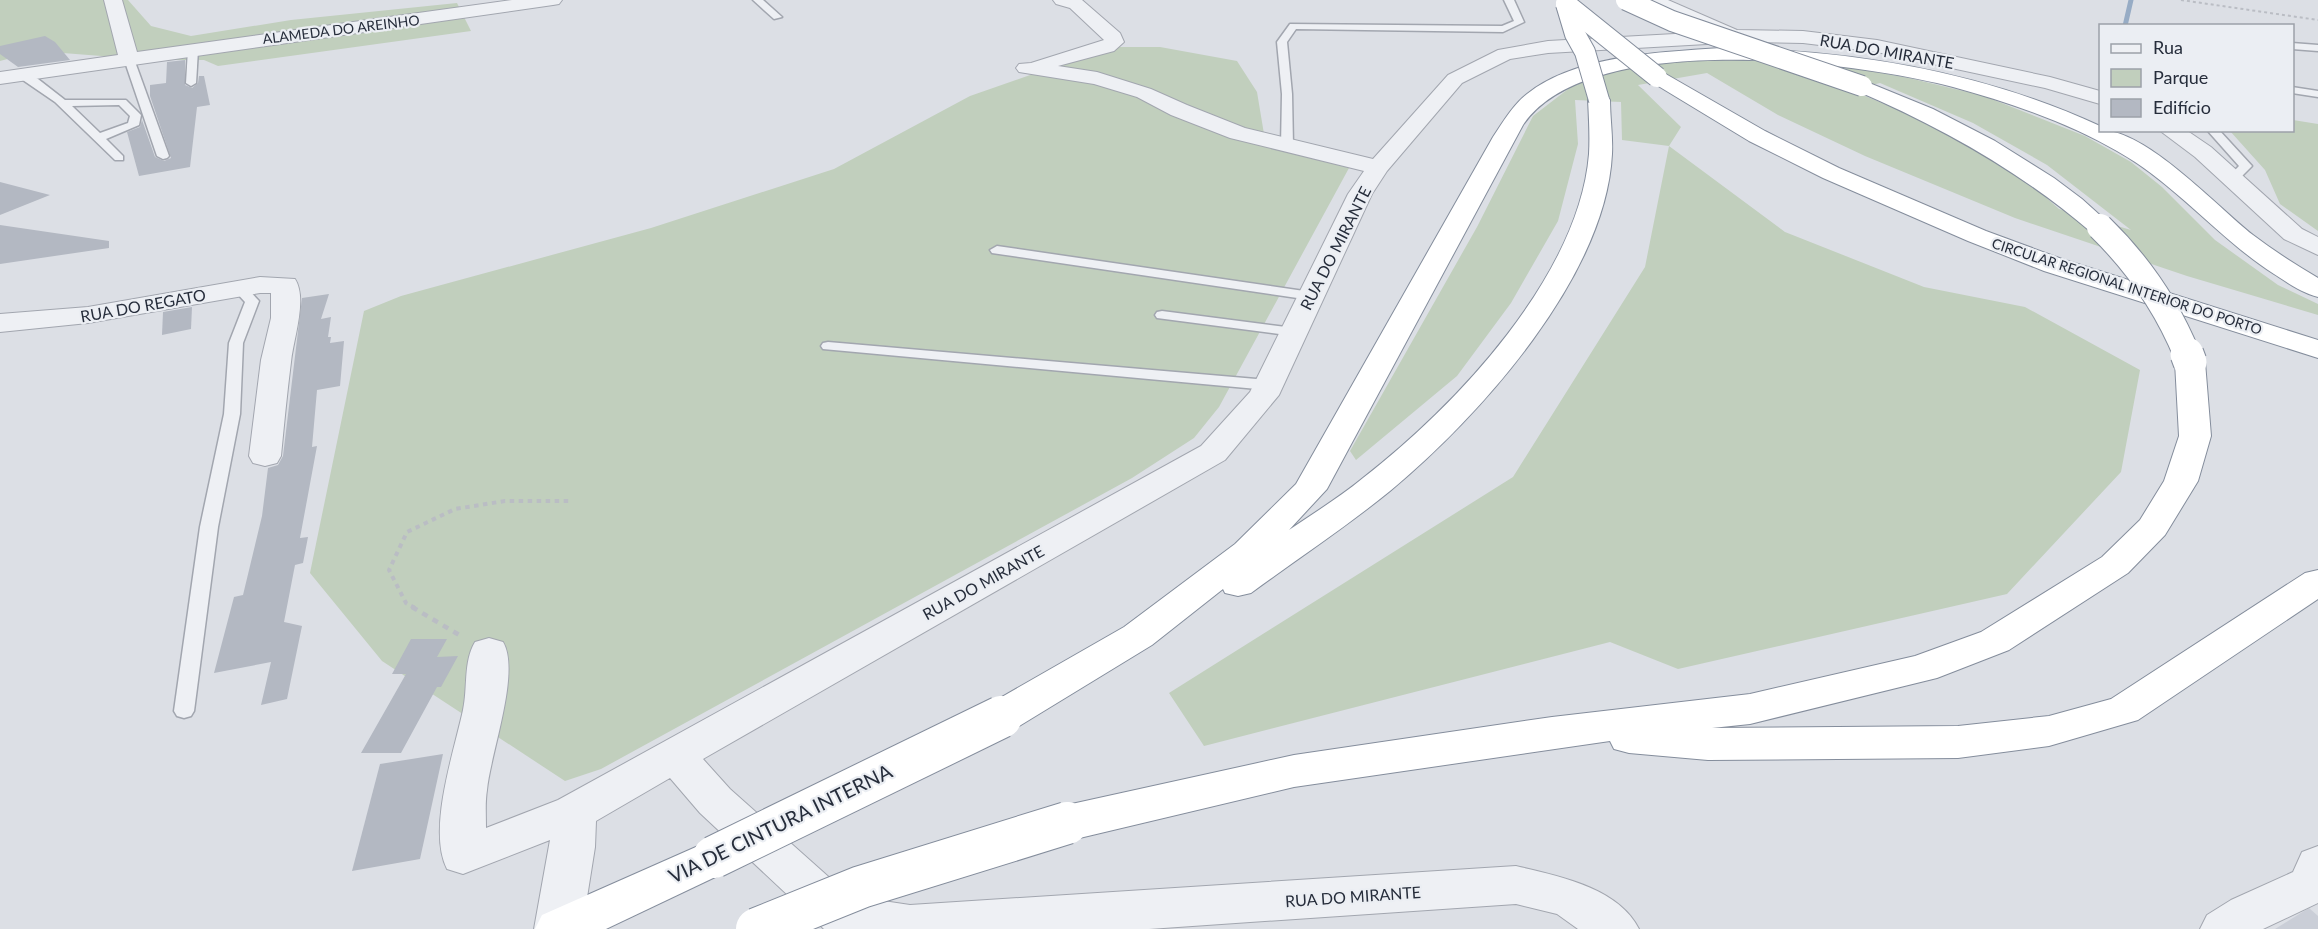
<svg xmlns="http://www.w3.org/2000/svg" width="2318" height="929" font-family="Lato,sans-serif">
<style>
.built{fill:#caced7}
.green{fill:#c1cfbd;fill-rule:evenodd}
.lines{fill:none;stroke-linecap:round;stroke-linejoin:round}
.stream{stroke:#97acc5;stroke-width:5}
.building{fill:#b3b8c2}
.service-casing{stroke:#a2a6af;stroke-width:3}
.minor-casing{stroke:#a2a6af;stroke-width:2}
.motorway-casing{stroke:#848d9c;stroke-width:2}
.path-far2{stroke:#babdc4;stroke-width:2;stroke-dasharray:3 3;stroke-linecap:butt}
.path-far1{stroke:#babdc4;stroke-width:4;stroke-dasharray:4.5 4.5;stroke-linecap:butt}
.path{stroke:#babdc4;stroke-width:4.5;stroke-dasharray:6 6;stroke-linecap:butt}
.service{fill:#eef0f4;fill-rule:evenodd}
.minor{fill:#eef0f4;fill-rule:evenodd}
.motorway{fill:#fff;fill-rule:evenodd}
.motorway-bridge-far3-casing{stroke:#848d9c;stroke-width:22;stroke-linecap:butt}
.motorway-bridge-far2-casing{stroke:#848d9c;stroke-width:28;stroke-linecap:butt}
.motorway-bridge-far1-casing{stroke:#848d9c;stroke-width:35;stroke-linecap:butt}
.motorway-bridge-casing{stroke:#848d9c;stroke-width:44;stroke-linecap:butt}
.motorway-bridge-far3{stroke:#fff;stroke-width:20}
.motorway-bridge-far2{stroke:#fff;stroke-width:26}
.motorway-bridge-far1{stroke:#fff;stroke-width:33}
.motorway-bridge{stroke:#fff;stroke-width:42}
.labels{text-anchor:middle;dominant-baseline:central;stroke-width:4.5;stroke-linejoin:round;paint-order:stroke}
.far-street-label{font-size:14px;fill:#262d3b;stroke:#ebeef3}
.street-label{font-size:16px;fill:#262d3b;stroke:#ebeef3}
.near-street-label{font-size:20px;fill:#262d3b;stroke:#ebeef3}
</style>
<rect width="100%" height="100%" fill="#dcdfe5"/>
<polygon class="built" points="2309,908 2318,916 2318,929 2275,929"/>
<g class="green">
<polygon points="0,0 128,0 151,26 191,36 291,20 457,3 471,31 218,66 204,60 153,60 37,51 0,61"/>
<polygon points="1110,47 1160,47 1237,61 1257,92 1266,146 1349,168 1219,407 1194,438 1132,478 601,769 565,781 382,661 310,573 364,311 401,296 651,228 834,169 970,96"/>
<path d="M1737,59L1836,65L1909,78L1984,96L2085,136L2131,162L2162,187L2215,240L2278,285L2318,304V315L2187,276L2015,218L1865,156L1778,115L1707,73L1638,85L1681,127L1669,146L1785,232L1924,287L2025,307L2140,370L2121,472L2007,594L1678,669L1610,642L1204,746L1169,693L1513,477L1645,267L1669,146L1622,140L1621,102L1575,100L1578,144L1558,221L1511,303L1457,376L1356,460L1350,451L1477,227L1533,116L1572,86L1616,70L1693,60ZM1880,83L1973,123L2047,165L2131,230L2059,209L2031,184L1982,152L1920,119L1851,90Z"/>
<polygon points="2293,120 2318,124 2318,231 2280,204 2265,170 2230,131 2292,130"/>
</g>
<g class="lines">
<polyline class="stream" points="2125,26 2131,0"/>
</g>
<g class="building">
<polygon points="45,36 55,42 70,60 18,67 0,54 0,46"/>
<polygon points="185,60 185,85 192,88 198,83 199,76 204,76 210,105 197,107 190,167 139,176 127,132 140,127 142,120 155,157 164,161 171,158 150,96 150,85 166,83 167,62"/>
<polygon points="0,182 50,195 0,215"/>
<polygon points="0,225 109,241 109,248 0,264"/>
<polygon points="329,294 321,319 331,317 328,337 331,337 330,343 344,341 340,386 317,390 312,447 317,446 300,538 308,537 303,563 295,565 284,622 302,626 287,699 261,705 271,662 214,673 234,597 243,595 262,516 268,468 278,465 283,456 302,298"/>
<polygon points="192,307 191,329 162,335 163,312"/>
<polygon points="411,639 447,639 437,657 458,656 441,687 437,687 401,753 361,753 406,674 392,674"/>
<polygon points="443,754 420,859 352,871 380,764"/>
</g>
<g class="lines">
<g class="service-casing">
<g id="service">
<polygon points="753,0 763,0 782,17 774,19"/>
<polygon points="1504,0 1514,0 1524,22 1503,32 1296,29 1287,42 1292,94 1293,146 1287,149 1281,146 1282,94 1277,42 1290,24 1502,26 1514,21"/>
<polygon points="2292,43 2318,45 2318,51 2292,49"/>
<polygon points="193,47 198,50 196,83 191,86 186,83 188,50"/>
<polygon points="125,57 134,59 169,156 167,158 163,159 157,156 124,59"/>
<path d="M21,71L38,79L65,100H126L141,115L139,125L106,139L123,156V160H115L55,102L17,76V72ZM119,105L130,116L128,123L100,133L72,106Z"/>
<polygon points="2292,87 2318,91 2318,97 2292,93"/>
<polygon points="2207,130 2219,130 2252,166 2237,181 2229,181 2227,178 2239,166"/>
<polygon points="997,246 1311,292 1318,296 1311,300 992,253 990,250"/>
<polygon points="240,285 245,286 259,301 243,343 240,414 218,527 194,711 191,716 184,718 177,716 174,711 200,527 224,414 229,343 245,302 233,289"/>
<polygon points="1162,311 1294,328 1301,332 1294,336 1157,318 1155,315 1157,312"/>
<polygon points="828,342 1268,380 1276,385 1268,390 823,349 821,346 823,343"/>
</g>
</g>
<g class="minor-casing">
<g id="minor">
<polygon points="104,0 122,0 137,52 512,0 562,0 559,4 553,5 0,84 0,72 118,55"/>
<path d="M1053,0H1082L1120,33L1124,42L1114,51L1058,66L1097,72L1151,89L1187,105L1245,128L1373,159L1448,75L1498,50L1548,41L1711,32L1646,4L1643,0H1668L1737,30L1803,31L1877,40L2050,77L2100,91V104L2045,88L1877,52L1803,43L1742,42L1548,53L1510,59L1462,83L1387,171L1372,194L1279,395L1225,460L703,759L730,789L850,896L910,905L1516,866C1558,876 1618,887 1639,929H1578L1557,914L1516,904L1149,929H824L700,813L670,778L596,821L595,847L582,929H534L550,840L463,874L447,869C427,830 454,752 463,710C468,688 463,662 475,642L489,638L503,642C521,672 490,755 487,790C485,802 486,815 486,828L558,800L1201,446L1250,392L1348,194L1364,171L1230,138L1171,115L1137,97L1094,84L1019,72L1016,68L1019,64L1031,63L1104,40L1070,8L1056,4Z"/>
<polygon points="2159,130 2186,130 2211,147 2302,229 2318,237 2318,255 2284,239 2195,157"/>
<path d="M260,277L295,279C308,299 293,340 291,362C287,393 284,425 281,456L277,463L265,466L253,463L249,456L261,360L271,318V293H260L88,323L0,332V314L88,307Z"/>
<polygon points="2318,846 2318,903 2263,929 2200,929 2207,915 2231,900 2293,872 2302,852"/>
</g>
</g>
<g class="motorway-casing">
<g id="motorway">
<path d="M1721,48C1852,50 1981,71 2100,126V130C2147,130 2216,206 2253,235C2274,251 2296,265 2318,278V297C2302,293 2288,283 2274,274C2218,238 2176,184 2117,151C2067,122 2008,102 1953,87C1854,61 1589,28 1523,125L1327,489L1289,530C1314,513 1340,497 1363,478C1455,407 1579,276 1589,154C1590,137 1589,118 1588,100L1591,95L1599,94L1607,95L1610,100C1610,118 1613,137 1612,154C1606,276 1480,416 1390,491C1346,527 1297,559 1251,593L1238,596L1225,593L1223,589L1152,645L1016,728L1001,732L986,728L980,717L986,706L1124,627L1235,544L1296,484L1493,137C1503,122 1513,105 1527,94C1576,55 1661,52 1721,48Z"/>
<polygon points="1657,71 1664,73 1765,131 1839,168 1986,231 2062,259 2318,340 2318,358 2044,271 1968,241 1823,178 1749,141 1650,81 1647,77 1650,73"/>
<path d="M1862,80L1933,109L1995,141L2054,178L2082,199L2113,227L2109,232L2100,235L2091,232C2020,171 1941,127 1855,90L1852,86L1855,82Z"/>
<polygon points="2190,353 2201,356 2205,362 2211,436 2198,481 2165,535 2128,573 2009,650 1937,678 1750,724 1712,728 1958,726 2049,716 2111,699 2305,573 2318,570 2318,599 2138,720 2049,746 1958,758 1708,760 1629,753 1614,749 1610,741 1294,787 1067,841 1051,835 1045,823 1051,811 1067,805 1294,755 1552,717 1750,694 1915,656 1981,632 2102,557 2140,520 2164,481 2179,436 2175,362 2179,356"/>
<polygon points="714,839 730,844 737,857 730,870 606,929 535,929 542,915"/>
</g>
</g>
<polyline class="path-far2" points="2181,0 2318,20"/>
<polyline class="path-far1" points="415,608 406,603 389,570 407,532 455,509 505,501 571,501"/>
<polyline class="path" points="412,607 461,636"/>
<use href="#service" class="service"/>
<use href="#minor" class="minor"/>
<use href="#motorway" class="motorway"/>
<g class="motorway-bridge-far3-casing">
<g id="motorway-bridge-far3">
<polyline points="1626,0 1672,21 1862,86"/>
<polyline points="1566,4 1657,77"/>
<polyline points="1566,4 1575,34 1585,52 1599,100"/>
</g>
</g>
<g class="motorway-bridge-far2-casing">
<path id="motorway-bridge-far2" d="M2100,227C2138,264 2167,306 2187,355"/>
</g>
<g class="motorway-bridge-far1-casing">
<polyline id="motorway-bridge-far1" points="2187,354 2190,362"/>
</g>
<g class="motorway-bridge-casing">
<g id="motorway-bridge">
<polyline points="714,857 1001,717"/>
<polyline points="757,929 861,887 1067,823"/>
</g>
</g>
<use href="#motorway-bridge-far3" class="motorway-bridge-far3"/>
<use href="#motorway-bridge-far2" class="motorway-bridge-far2"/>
<use href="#motorway-bridge-far1" class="motorway-bridge-far1"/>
<use href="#motorway-bridge" class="motorway-bridge"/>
</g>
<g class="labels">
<g class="far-street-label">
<text transform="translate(341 29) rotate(-7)">ALAMEDA DO AREINHO</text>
<text transform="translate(2127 286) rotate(18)">CIRCULAR REGIONAL INTERIOR DO PORTO</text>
</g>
<g class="street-label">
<text transform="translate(1887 51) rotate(10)">RUA DO MIRANTE</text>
<text transform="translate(1335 248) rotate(-63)">RUA DO MIRANTE</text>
<text transform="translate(143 305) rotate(-10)">RUA DO REGATO</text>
<text transform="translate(983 582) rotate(-29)">RUA DO MIRANTE</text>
<text transform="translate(1353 896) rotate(-4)">RUA DO MIRANTE</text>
</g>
<g class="near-street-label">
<text transform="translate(780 823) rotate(-26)">VIA DE CINTURA INTERNA</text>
</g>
</g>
<rect x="2099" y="24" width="195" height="108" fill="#ebeef3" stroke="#9ca1a9" stroke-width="1.5"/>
<rect x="2111" y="44" width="30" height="9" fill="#eef0f4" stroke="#9ca1a9" stroke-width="1.5"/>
<text x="2153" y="54" font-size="18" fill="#262d3b">Rua</text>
<rect x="2111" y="69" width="30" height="18" fill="#c1cfbd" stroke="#9ca1a9" stroke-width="1.5"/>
<text x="2153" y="84" font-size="18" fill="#262d3b">Parque</text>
<rect x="2111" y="99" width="30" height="18" fill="#b3b8c2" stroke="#9ca1a9" stroke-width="1.5"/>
<text x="2153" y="114" font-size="18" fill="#262d3b">Edifício</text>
</svg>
